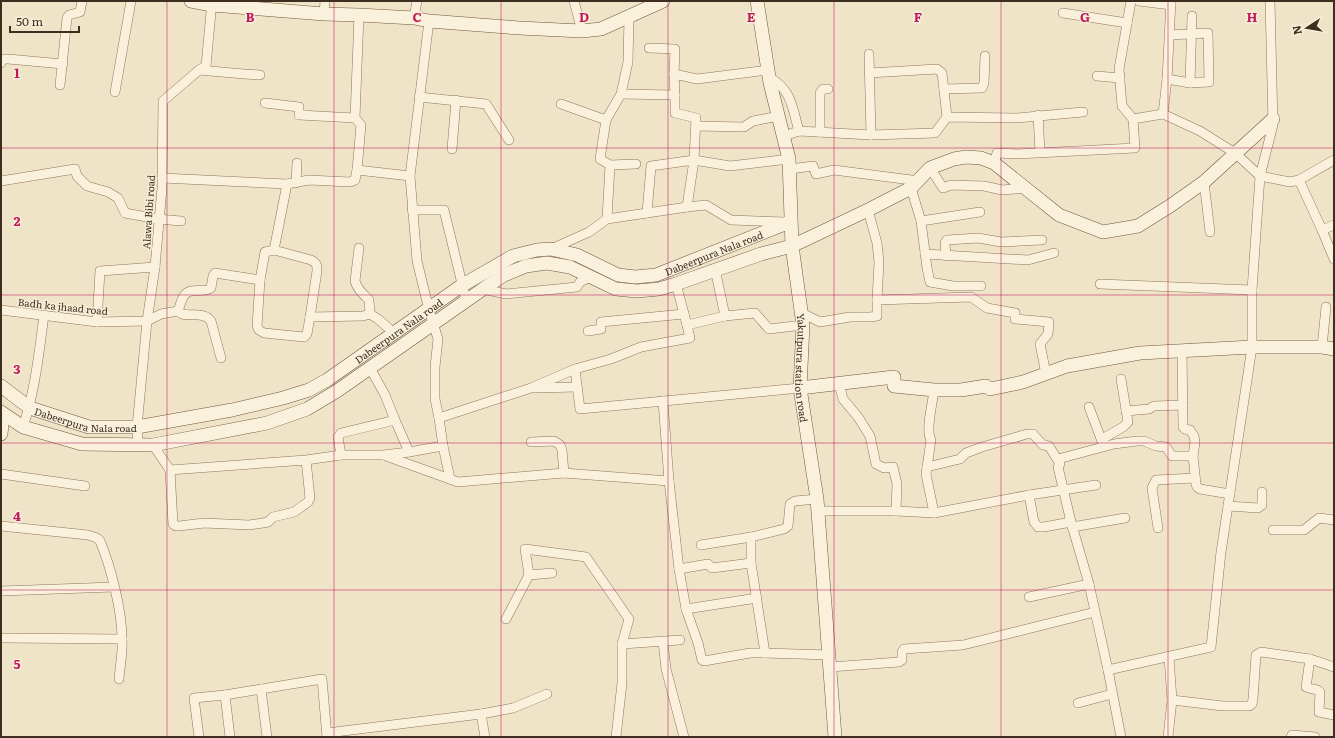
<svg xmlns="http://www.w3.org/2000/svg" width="1335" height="738" font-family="Literata,serif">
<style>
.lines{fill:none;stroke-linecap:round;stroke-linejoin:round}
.street-casing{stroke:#8d765c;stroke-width:10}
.secondary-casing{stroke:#6f573f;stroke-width:14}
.street{stroke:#faf1dc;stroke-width:9}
.secondary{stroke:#faf1dc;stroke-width:13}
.grid{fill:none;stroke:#c2185b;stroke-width:1;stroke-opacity:0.55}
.labels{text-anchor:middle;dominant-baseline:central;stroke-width:3;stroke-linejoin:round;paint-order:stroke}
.street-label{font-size:10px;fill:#3d2e20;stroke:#f7eed8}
.grid-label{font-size:13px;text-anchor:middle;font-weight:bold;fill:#c2185b;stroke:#f7eed8;stroke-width:3;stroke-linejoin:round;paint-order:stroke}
</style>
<rect width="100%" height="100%" fill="#f0e4c8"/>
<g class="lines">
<g class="street-casing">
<g id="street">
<polyline points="574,1 582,31"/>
<polyline points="1131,1 1119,69 1122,106 1133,119"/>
<polyline points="1139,1 1171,5"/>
<polyline points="1063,13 1127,23"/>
<polyline points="324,14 325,1"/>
<polyline points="359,15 355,118 361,125 357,170 355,180 350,182 309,180 287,184 274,250 265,252 260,280 257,326 259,330 264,333 304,337 307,334 310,317 363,316 370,314 378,319 394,333"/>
<polyline points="414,18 417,1"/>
<polyline points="429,21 410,176 417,261 429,310 438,339 435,367 435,399 439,418"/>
<polyline points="1169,35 1208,33 1209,82 1190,83 1192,16"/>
<polyline points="649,48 675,49 674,74 675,95"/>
<polyline points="869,54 871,135"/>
<polyline points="1,63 3,59 8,59 63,64"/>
<polyline points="199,70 244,74 260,75"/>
<polyline points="869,73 937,69 942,73 947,117"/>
<polyline points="674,74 697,79 768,70"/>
<polyline points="1097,76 1120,78"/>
<path d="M769,77C792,90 792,107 799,131"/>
<polyline points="1167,79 1190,83"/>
<polyline points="60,85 67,18 69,15 80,12 82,1"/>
<polyline points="944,89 982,88 984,83 985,56"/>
<polyline points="115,92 131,1"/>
<polyline points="621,94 675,95 675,113 696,118 694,160 687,207"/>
<polyline points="419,97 486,104 509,140"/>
<polyline points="265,103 299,107 299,115 355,118"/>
<polyline points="561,104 606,120 621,94 628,62 629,17"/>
<polyline points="1163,114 1167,79 1171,1"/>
<polyline points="1038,115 1040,152"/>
<polyline points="606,120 600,159 610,165 636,164"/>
<polyline points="696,126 744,127 753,121 779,116"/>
<polyline points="820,132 820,93 823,89 828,89"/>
<polyline points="784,136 799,131 871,135 935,133 947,117 1017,118 1083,112"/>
<polyline points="452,149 456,100"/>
<polyline points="994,163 997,153 1017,154 1135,148 1133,119 1163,114 1200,131 1235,153 1260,176 1290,182 1299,180 1322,230 1334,259"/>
<polyline points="930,168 943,188 951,185 984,186 1002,190 1025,188"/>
<polyline points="790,169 813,166 816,174 834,170 919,181"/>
<polyline points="357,170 410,176"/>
<polyline points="162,178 287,184"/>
<polyline points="1299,180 1334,160"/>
<polyline points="1,181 75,169 77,176 87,186 108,192 118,198 125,213 158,219 181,221"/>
<polyline points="1204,182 1210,232"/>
<polyline points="296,183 297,163"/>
<polyline points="911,188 921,221 927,268 930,282 953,286 981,286"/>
<polyline points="412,210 444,210 466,300"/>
<polyline points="868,210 877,243 879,262 877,300"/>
<polyline points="647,213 651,166 694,160 730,166 789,159"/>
<polyline points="607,219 610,165"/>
<polyline points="921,221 980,212"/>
<polyline points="1322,230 1334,225"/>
<path d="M359,248L355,281C357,289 363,294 369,300L370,314"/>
<polyline points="551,249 589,232 607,219 687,207 706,205 731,220 785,222"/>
<path d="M274,250L311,260C317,263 317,265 317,271L310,317"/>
<polyline points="925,254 1028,260 1054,253"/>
<polyline points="946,256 945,243 947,240 978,238 1001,242 1042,240"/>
<polyline points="715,269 725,316"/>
<polyline points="1100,284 1252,290"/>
<polyline points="483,289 506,294 577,287 580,282 590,277"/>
<path d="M1,310L97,322L147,321L161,314L178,311C183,317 191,314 198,315C202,315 205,316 208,318L211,321L221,358"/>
<path d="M178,311C180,306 181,300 184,296C190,286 203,294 211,288L213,276L215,273L260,280"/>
<polyline points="802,313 820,322 850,317 870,317 877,316 877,300 971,297 987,308 1015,313 1015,319 1049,322 1048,334 1040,344 1046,374"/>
<polyline points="97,322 100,271 155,267"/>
<polyline points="687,325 725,316 755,313 769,329 803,325"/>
<polyline points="588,331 601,329 601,322 684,314"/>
<polyline points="1322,347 1326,307"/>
<polyline points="1182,350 1183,427 1185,429 1190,430 1194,436 1195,442 1193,456 1196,484 1197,487 1200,489 1230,494"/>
<polyline points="370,368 385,395 395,420"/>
<polyline points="575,369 580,409 800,388"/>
<polyline points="839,384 843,399 858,417 870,436 876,464 884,468 893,467 897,484 896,511"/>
<polyline points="535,388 577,387"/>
<polyline points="663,401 669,481 679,569 686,609 698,643 702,660 704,661 750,653 765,653 829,655"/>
<polyline points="1089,407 1103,444"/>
<polyline points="1126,411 1149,409 1154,406 1183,405"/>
<path d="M23,427C35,391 39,353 44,315"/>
<polyline points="1102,439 1123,427 1128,422 1121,379"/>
<polyline points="531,442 554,441 560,445 562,450 564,473"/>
<polyline points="138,445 137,427 147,321 155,267 162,188 163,101 199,70 206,66 212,1"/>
<polyline points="153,445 170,470"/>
<polyline points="443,446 450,479"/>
<polyline points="341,455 338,437 341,433 395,420 409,452"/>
<polyline points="386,456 458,482 564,473 669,481"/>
<polyline points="1058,459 1114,444 1137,441 1144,441 1156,446 1166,447 1172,456 1193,456"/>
<polyline points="306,460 310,498 308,502 294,512 273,517 268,522 263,523 249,525 204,523 179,526 176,526 173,524 170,470 306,460 341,455 383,455 409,452 443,446 439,418 531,388 575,369 611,359 641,347 690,338 687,325 676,284"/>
<polyline points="927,467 960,459 966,453 982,447 1027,434 1033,434 1043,445 1049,446 1060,464 1058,467 1071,522 1089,584 1108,670 1121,737"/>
<polyline points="1,474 85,486"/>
<polyline points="1029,495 1034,522 1038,527 1044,527 1071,522"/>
<polyline points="1228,506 1258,508 1262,505 1262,492"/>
<polyline points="818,511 896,511 934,513 1029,495 1096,485"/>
<path d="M934,513L926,474L931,440C925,430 933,402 934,390"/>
<path d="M1,526L88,535L97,538L100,541C111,567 122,611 122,639C123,652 120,666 119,679"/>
<polyline points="1072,527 1125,518"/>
<polyline points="1158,528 1152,488 1156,480 1195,478"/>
<polyline points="1273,530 1304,530 1319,518 1334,520"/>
<polyline points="751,537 751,563 765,653"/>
<polyline points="701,545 751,537 784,529 788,526 790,504 795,501 817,499"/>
<polyline points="679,569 708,564 712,568 751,563"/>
<polyline points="529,575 552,573"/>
<polyline points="1,591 114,587"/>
<polyline points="1029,597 1089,584"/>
<polyline points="686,609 757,598"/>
<polyline points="506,619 529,575 525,549 586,557 629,619 622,644 622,683 616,737"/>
<polyline points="1,638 122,639"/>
<polyline points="663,642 666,669 684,737"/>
<polyline points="622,644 680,640"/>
<path d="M1310,659L1306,687C1311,690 1317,688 1320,692L1319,712L1334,715"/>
<polyline points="830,667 899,662 902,660 902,652 904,649 963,645 1095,612"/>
<polyline points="1108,670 1211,647 1221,552 1252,347 1252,290 1260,176 1273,125 1270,1"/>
<polyline points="261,689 267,737"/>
<polyline points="225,695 230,737"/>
<polyline points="1172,700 1223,706 1249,706 1252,704 1253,699 1256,655 1261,652 1310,659 1334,667"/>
<polyline points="1078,703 1112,694"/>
<polyline points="481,714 485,737"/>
<polyline points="327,733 481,714 513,708 547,694"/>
<polyline points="199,737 194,698 225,695 322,679 327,737"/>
<polyline points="1168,737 1172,700 1169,657"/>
<polyline points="1291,737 1292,735 1315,737"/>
</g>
</g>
<g class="secondary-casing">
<g id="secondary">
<polyline points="191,1 212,5 324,14 359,15 414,18 429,21 519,28 582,31 601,29 663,1"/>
<path id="s1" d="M757,1L770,83L789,159L792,246L803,325L800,388L817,499L835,737"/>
<path id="s2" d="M1,386L30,408L89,427H137L232,410L283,398L309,390L327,380L461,286L513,256L537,250L551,249L577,255L618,275L635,277L656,275L790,222"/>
<polyline points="800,388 894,377 894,386 934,390 961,390 986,386 990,389 1023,382 1067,366 1140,353 1252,347 1322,347 1334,349"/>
<polyline points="1,412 23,427 82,444 153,445 267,423 307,409 337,391 483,289 504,275 526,266 547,263 570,267 616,289 637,291 659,289 676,284 761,254 792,246 868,210 911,188 930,168 954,159 966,157 981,158 994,163 1059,215 1103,232 1138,226 1170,206 1204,182 1273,119"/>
<polyline points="1,434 3,414"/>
</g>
</g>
<use href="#street" class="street"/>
<use href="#secondary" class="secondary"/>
</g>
<path class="grid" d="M167,1V737M334,1V737M501,1V737M668,1V737M834,1V737M1001,1V737M1168,1V737M1,148H1334M1,295H1334M1,443H1334M1,590H1334"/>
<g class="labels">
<g class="street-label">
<text transform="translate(148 212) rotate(-86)">Alawa Bibi road</text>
<text stroke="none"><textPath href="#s2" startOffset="778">Dabeerpura Nala road</textPath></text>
<text transform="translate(63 306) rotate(6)">Badh ka jhaad road</text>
<text stroke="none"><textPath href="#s2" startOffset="430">Dabeerpura Nala road</textPath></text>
<text stroke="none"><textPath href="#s1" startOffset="371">Yakutpura station road</textPath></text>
<text stroke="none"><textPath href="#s2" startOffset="94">Dabeerpura Nala road</textPath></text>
</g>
</g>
<g class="grid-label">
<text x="250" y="22">B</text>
<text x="417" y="22">C</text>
<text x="584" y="22">D</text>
<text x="751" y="22">E</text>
<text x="918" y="22">F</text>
<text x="1085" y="22">G</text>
<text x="1252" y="22">H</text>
<text x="17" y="78">1</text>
<text x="17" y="226">2</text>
<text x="17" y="374">3</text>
<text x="17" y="521">4</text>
<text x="17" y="669">5</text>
</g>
<rect width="1335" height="738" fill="none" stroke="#3d2e20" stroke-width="4"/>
<g transform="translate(1307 28) rotate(258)" stroke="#f7eed8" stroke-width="3" paint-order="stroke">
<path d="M0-3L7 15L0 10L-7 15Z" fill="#3d2e20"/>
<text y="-6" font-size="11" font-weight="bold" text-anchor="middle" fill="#3d2e20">N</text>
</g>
<path d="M10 26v6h69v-6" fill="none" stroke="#3d2e20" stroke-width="2"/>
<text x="16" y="26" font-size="12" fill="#3d2e20" stroke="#f7eed8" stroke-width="3" paint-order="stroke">50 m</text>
</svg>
